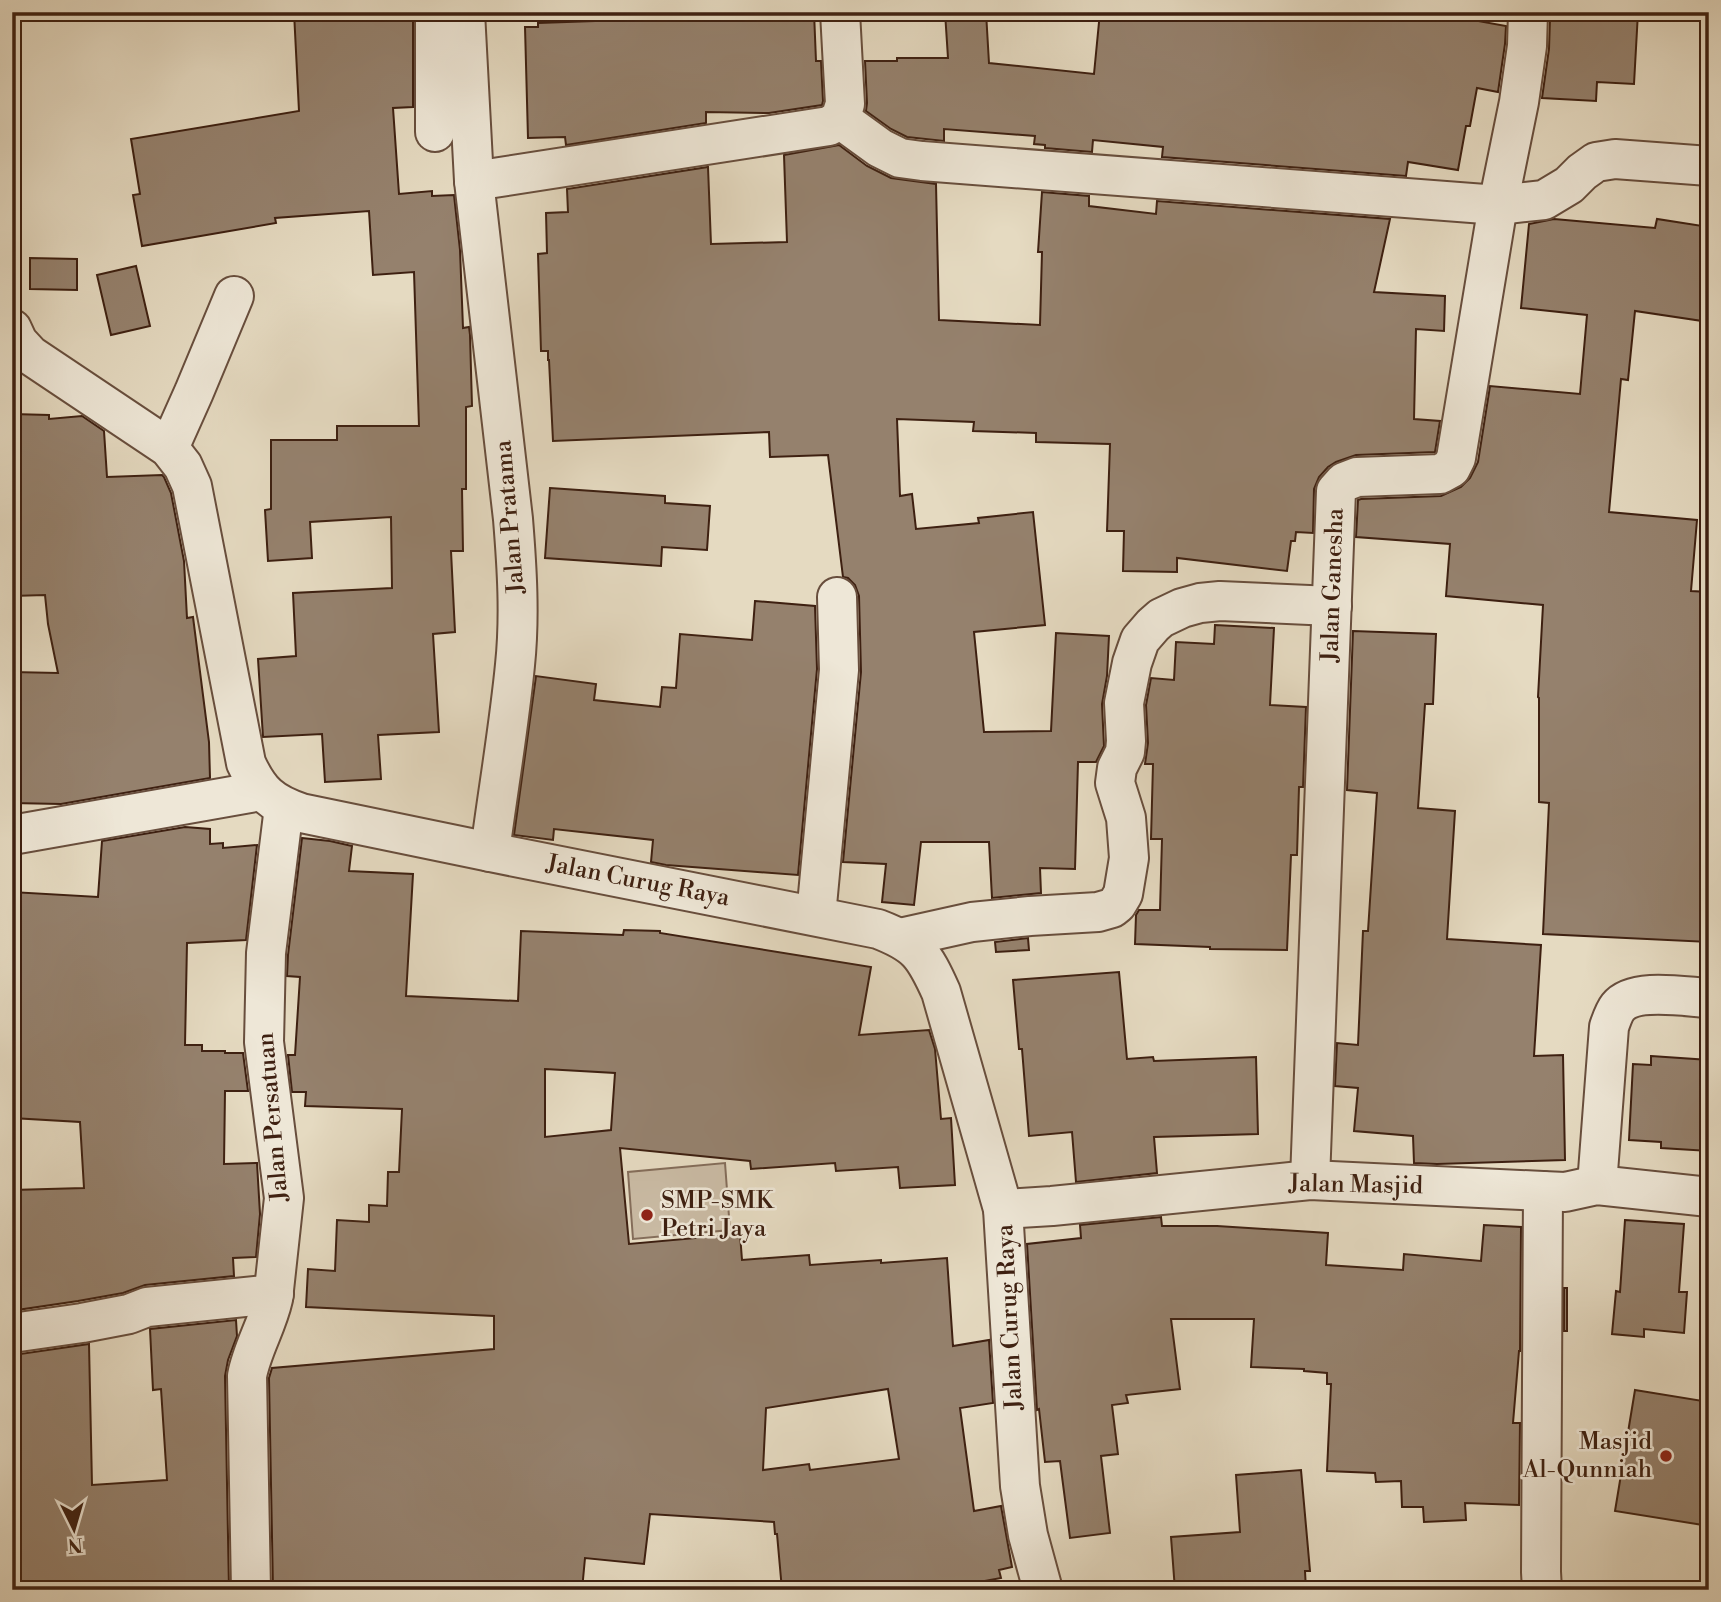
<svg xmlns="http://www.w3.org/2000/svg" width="1721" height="1602" font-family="'Libre Bodoni',serif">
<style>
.green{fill:#c9baa3;stroke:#846d5a;stroke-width:2}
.building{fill:#95816d;stroke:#3e2011;stroke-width:2;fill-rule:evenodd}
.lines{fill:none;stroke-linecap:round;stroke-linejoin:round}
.minor-casing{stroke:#684e3d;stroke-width:42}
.minor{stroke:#eee7d7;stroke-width:38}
.poi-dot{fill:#8f2418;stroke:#eee7d7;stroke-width:2.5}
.labels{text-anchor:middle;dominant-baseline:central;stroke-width:5;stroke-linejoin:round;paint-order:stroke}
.street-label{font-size:24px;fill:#3e2011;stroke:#eee7d7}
.poi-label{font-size:24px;fill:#3e2011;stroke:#eee7d7;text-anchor:start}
</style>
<rect width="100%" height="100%" fill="#e5dac1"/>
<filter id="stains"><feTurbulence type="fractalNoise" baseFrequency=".00286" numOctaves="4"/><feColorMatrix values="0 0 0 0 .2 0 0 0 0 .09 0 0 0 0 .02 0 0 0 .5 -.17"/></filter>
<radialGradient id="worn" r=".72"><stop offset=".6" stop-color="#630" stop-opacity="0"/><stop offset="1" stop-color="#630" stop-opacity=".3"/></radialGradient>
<polygon class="green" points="725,1163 730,1230 633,1239 628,1172"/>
<g class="building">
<polygon points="294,12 413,12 413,107 393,108 399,194 432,191 432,196 454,195 460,250 463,328 469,327 470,335 472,406 466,407 466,489 462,489 463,551 451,551 455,632 433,634 439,732 378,735 381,779 325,782 322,734 263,737 258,659 296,656 293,593 392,588 391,517 310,522 312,558 268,561 265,510 271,509 271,440 337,440 337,426 419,426 414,272 373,275 369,211 275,218 276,223 142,246 133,195 140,194 131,139 299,111"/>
<polygon points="623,12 814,12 816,61 821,61 823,101 822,105 769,113 706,112 706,123 566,145 565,137 528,138 525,27 538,27 538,23 623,20"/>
<polygon points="945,12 986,12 989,63 1094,74 1100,12 1479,12 1478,21 1506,26 1505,44 1498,92 1477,88 1470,126 1466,126 1458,170 1408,162 1406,176 1162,157 1163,147 1093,140 1092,152 1045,148 1045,145 1034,144 1035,136 944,129 944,141 907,137 891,129 866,111 867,103 865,61 897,61 897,58 948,58"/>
<polygon points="1580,12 1638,12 1634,84 1597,82 1596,101 1542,98 1549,49 1550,19 1579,20"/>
<polygon points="839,145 867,166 891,178 936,184 939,320 1040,325 1042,252 1038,252 1042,192 1089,196 1089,206 1156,214 1157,201 1390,219 1374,292 1445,296 1444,331 1416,329 1414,419 1440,421 1435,452 1356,455 1336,462 1328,467 1319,477 1314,489 1313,533 1296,532 1295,541 1291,541 1287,571 1177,558 1177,572 1123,571 1124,531 1107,531 1110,444 1036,442 1036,433 973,431 974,422 897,419 900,496 912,494 916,529 979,523 978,518 1033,512 1045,625 974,632 984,732 1051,731 1056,633 1109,636 1107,676 1102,704 1104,746 1096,762 1078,762 1075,869 1040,868 1041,893 992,898 989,842 921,842 914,905 882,902 886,864 843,862 861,672 859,596 855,585 848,578 843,577 828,455 770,457 769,432 553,441 549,360 548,360 548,351 541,351 538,254 547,253 546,213 568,212 567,189 708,167 711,244 787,242 784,155"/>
<polygon points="1554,219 1655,228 1657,219 1709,227 1709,322 1635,311 1628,380 1621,379 1609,512 1697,520 1691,591 1709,592 1709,942 1543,934 1549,803 1539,802 1539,698 1538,697 1543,605 1446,596 1450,544 1356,537 1358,500 1361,499 1441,496 1461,487 1470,478 1478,462 1490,386 1580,394 1587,315 1521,308 1529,224"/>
<polygon points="30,258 77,259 77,290 30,289"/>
<polygon points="136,266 150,326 111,335 97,275"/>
<polygon points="12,414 49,415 49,419 82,416 104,431 107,477 162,475 164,477 171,493 184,561 187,618 193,617 209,742 210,778 61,804 12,803 12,672 58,673 48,624 45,595 12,596"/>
<polygon points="550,488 665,496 665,503 710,506 707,550 662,547 661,566 545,558"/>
<polygon points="755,601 815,606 817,669 798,875 666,865 651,862 653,840 554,829 553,840 514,835 536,676 596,684 594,700 660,707 662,687 676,688 680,634 752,640"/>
<polygon points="1215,625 1274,628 1270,705 1306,707 1303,787 1299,787 1297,855 1291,855 1287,950 1210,949 1210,947 1135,944 1136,915 1139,910 1160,910 1162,839 1151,839 1153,764 1145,764 1148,743 1146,705 1151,678 1174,680 1176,642 1214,644"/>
<polygon points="1353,631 1436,634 1433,704 1425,704 1418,808 1455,811 1447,939 1541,945 1534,1056 1563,1055 1565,1160 1437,1164 1414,1163 1413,1136 1354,1131 1358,1088 1335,1086 1337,1043 1358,1045 1363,931 1368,931 1377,793 1347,790"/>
<polygon points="185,827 210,829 210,844 223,843 223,848 257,845 246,940 187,943 185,1045 202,1045 202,1051 225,1051 225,1053 243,1053 248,1091 225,1091 224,1164 257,1163 260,1214 256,1257 233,1258 234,1276 145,1285 123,1293 78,1301 17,1310 12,1245 12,1190 84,1188 80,1122 12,1118 12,892 98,897 102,841"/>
<path d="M302,838L330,841L352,846L349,871L413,874L406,996L518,1001L521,931L623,935L624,930L660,931V933L871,967L859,1035L929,1030L935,1049L941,1119L951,1118L955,1185L900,1188L898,1167L836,1171L835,1163L751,1169L750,1161L620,1148L629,1244L740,1234L742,1260L809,1255L810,1265L881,1260V1263L947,1258L953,1346L989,1340L993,1403L960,1408L974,1511L1001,1506L1012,1567L999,1570L1001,1578L936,1590H782L777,1534H775L774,1522L650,1514L644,1564L585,1558L582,1590H273L269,1378L272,1368L494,1349V1316L306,1307L308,1269L335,1271L337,1220L369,1222V1205L387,1206L388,1172H399L402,1109L305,1106L306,1092H292L288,1055H295L300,977L287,976L288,955ZM545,1069L615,1073L611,1130L545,1137ZM888,1389L899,1459L810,1470L809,1464L763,1470L766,1408Z"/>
<polygon points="1028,938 1029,950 996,952 995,942"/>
<polygon points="1119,972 1127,1059 1153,1057 1154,1061 1256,1057 1258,1134 1154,1137 1157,1173 1076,1182 1072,1132 1029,1136 1022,1049 1019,1049 1013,980"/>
<polygon points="1651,1056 1709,1060 1709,1151 1661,1148 1661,1142 1629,1140 1633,1064 1651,1065"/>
<polygon points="1161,1217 1162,1226 1217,1226 1328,1233 1326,1265 1403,1270 1404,1254 1481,1261 1484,1225 1521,1227 1520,1351 1519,1351 1513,1423 1520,1423 1519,1505 1465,1503 1466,1520 1424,1522 1423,1507 1402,1507 1401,1481 1376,1482 1375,1473 1327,1471 1331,1384 1327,1384 1327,1373 1304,1371 1304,1369 1251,1367 1254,1319 1171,1319 1180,1389 1126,1395 1128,1403 1112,1405 1118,1454 1101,1456 1110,1533 1070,1538 1060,1461 1045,1462 1039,1409 1037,1410 1027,1244 1081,1238 1080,1225"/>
<polygon points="1625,1220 1684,1224 1679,1292 1687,1292 1684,1333 1644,1329 1644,1337 1612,1334 1616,1291 1620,1292"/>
<rect x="1564" y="1288" width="3" height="43"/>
<polygon points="236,1320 237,1336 228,1360 225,1376 229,1590 26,1590 26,1586 12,1587 12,1363 20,1362 20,1354 89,1344 92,1485 167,1480 161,1389 153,1390 150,1329"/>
<polygon points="1635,1390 1709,1402 1709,1526 1615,1511"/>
<polygon points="1301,1470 1310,1571 1305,1571 1306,1590 1175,1590 1171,1537 1240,1532 1236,1475"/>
</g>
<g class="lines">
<g class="minor-casing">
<g id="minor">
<path d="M465,12L474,181L513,519C517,568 520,617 515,665C509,727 498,790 490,852"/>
<polyline points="840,119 880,148 900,158 922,161 1498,205 1544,200 1569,185 1582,172 1596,162 1615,159 1709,166"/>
<polyline points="435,132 435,12"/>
<polyline points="474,181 829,126 840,119 845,104 840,12"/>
<path d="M12,329L18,342L30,355L169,448L183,466L192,486L246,763C259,792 271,803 301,813L490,852L878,929C917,944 924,954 941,992L1003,1209L1020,1486L1028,1535L1043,1590"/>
<polyline points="169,448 194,392 234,296"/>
<polyline points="12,835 261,791"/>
<polyline points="816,916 839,670 837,597"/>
<polyline points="900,938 972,922 1030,916 1098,912 1112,908 1117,904 1123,894 1129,858 1126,818 1115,783 1117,768 1125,752 1126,741 1124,703 1132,663 1140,640 1153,625 1161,618 1182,608 1200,603 1220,601 1332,606"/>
<polyline points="1310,1180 1336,491 1344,482 1357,477 1440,474 1451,468 1456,458 1498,205 1519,102 1527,46 1528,12"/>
<path d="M1597,1185L1609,1027C1611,1021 1614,1012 1618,1007C1634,987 1686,997 1709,998"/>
<polyline points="1003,1209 1052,1206 1310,1180 1543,1191 1565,1192 1597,1185 1709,1197"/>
<polyline points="12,1333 82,1323 129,1314 147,1307 274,1294"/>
<path d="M251,1590L247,1376C252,1349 267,1326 273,1299L284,1198L264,1042L266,953L284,807"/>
<polyline points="1542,1590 1541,1572 1543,1191"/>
</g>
</g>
<use href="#minor" class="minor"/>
</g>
<g class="poi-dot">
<circle cx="647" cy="1215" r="7"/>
<circle cx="1666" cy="1456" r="7"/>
</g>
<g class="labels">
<g class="street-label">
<text transform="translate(510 517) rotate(-95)">Jalan Pratama</text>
<text transform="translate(1333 585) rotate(-88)">Jalan Ganesha</text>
<text transform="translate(638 881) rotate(11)">Jalan Curug Raya</text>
<text transform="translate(273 1117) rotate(-95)">Jalan Persatuan</text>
<text transform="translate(1356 1185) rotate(1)">Jalan Masjid</text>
<text transform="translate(1010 1317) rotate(-93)">Jalan Curug Raya</text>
</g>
<g class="poi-label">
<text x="661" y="1201">SMP-SMK<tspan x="661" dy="28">Petri Jaya</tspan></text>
<text x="1652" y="1442" text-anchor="end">Masjid<tspan x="1652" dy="28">Al-Qunniah</tspan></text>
</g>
</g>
<rect width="1721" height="1602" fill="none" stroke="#e5dac1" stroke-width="42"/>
<rect x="14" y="14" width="1693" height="1574" fill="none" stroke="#3e2011" stroke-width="3.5"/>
<rect x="21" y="21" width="1679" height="1560" fill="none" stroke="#3e2011" stroke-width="2"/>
<g transform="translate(74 1529) rotate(175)" stroke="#eee7d7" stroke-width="5" paint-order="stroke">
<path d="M0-5L12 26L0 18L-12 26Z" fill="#3e2011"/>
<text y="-10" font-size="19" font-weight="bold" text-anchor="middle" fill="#3e2011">N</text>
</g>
<rect width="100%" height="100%" filter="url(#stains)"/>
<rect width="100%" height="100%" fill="url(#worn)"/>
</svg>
